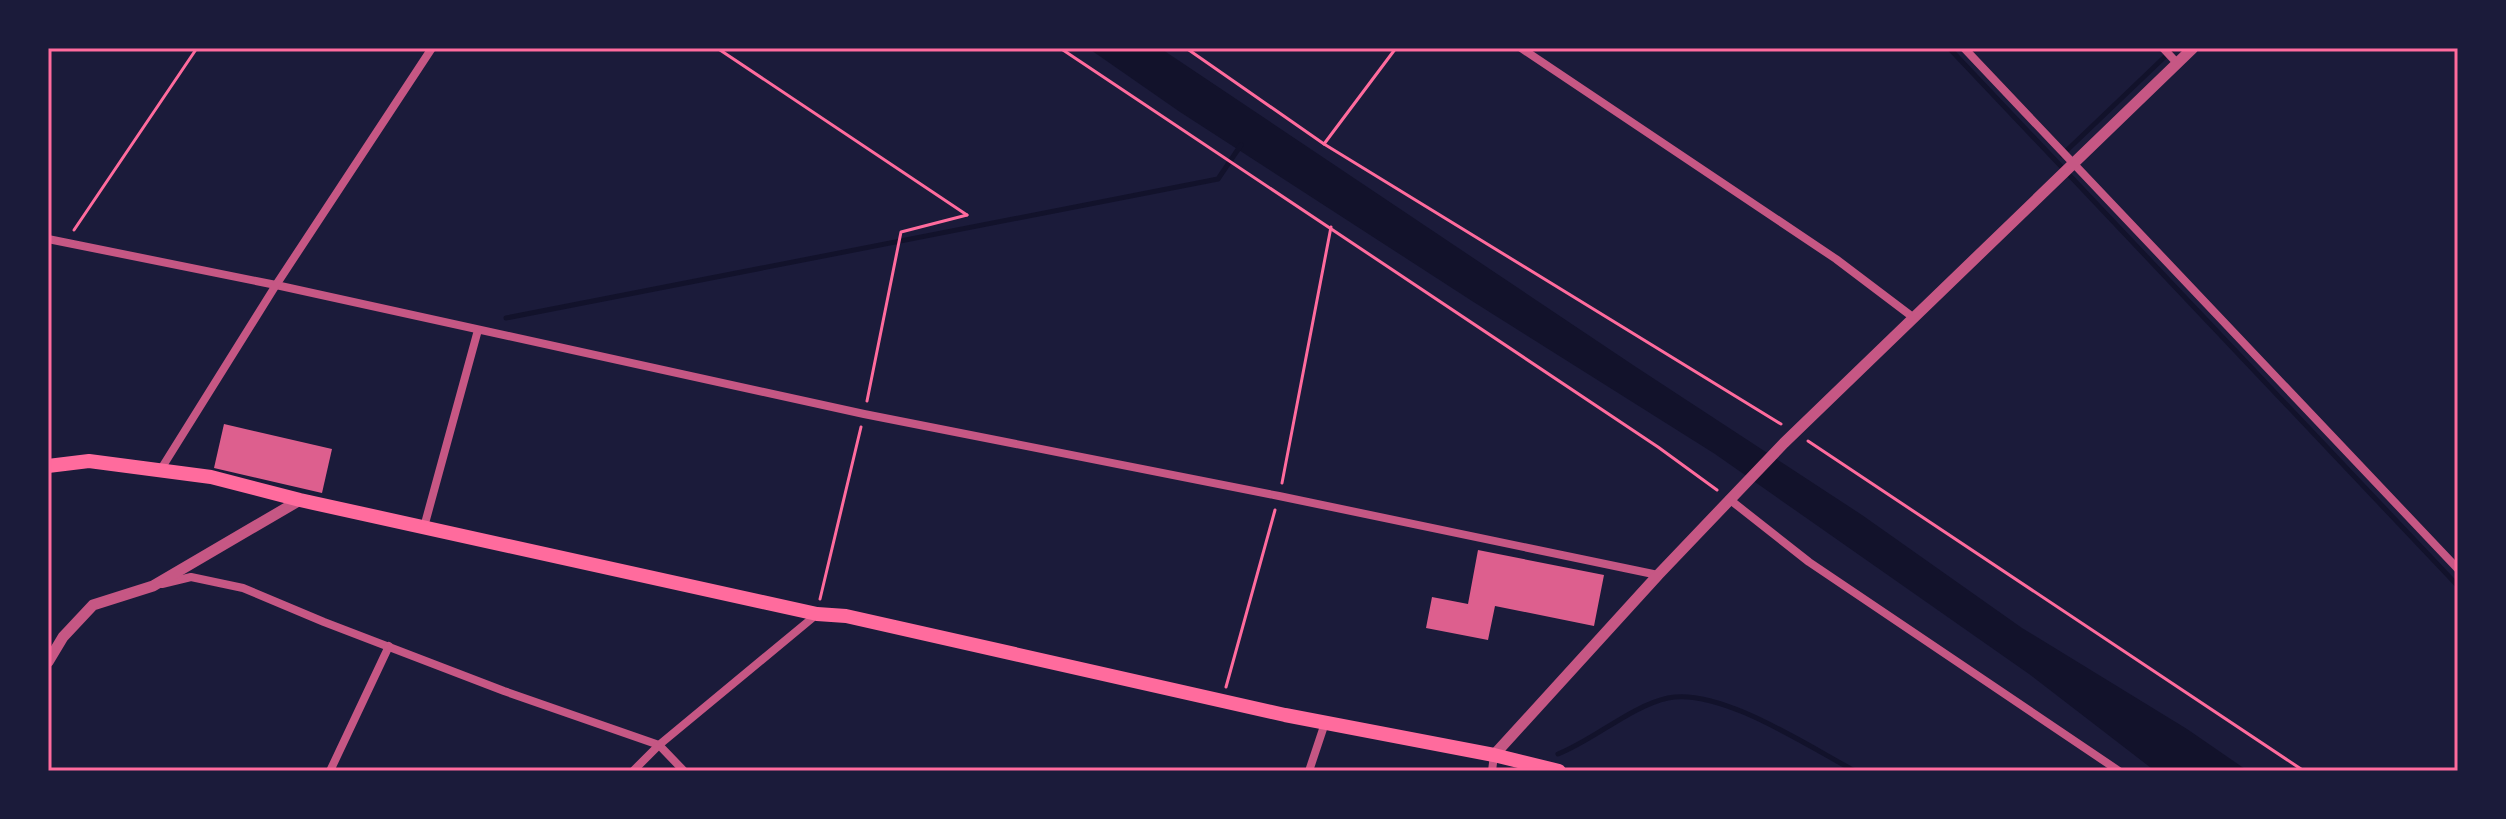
<svg xmlns="http://www.w3.org/2000/svg" width="2506" height="819" font-family="Montserrat,sans-serif">
<style>
.water{fill:#12122b}
.lines{fill:none;stroke-linecap:round;stroke-linejoin:round}
.stream{stroke:#12122b;stroke-width:5}
.building{fill:#dd5f8e}
.path{stroke:#ff6b9d;stroke-width:3}
.minor{stroke:#c65784;stroke-width:8}
.tertiary{stroke:#c65784;stroke-width:11}
.trunk{stroke:#ff6b9d;stroke-width:14}
.neatline{fill:none;stroke:#ff6b9d;stroke-width:3}
</style>
<rect width="100%" height="100%" fill="#1b1b3a"/>
<polygon class="water" points="1088,48 1160,48 1633,365 1862,515 2022,628 2187,729 2248,771 2155,771 2029,674 1715,454 1472,301 1180,112"/>
<g class="lines">
<g class="stream">
<polyline points="1949,48 2458,586"/>
<polyline points="2062,155 2174,48"/>
<polyline points="506,318 1218,179 1241,145"/>
<path d="M1558,754C1594,740 1631,706 1668,698C1720,687 1809,747 1855,771"/>
</g>
</g>
<g class="building">
<polygon points="224,424 332,449 322,493 214,468"/>
<polygon points="1478,550 1604,575 1594,626 1495,606 1488,640 1426,628 1432,597 1468,604"/>
</g>
<g class="lines">
<g class="path">
<polyline points="717,48 967,215"/>
<polyline points="1060,48 1658,447 1717,490"/>
<polyline points="1186,48 1324,144 1781,424"/>
<polyline points="1324,144 1396,48"/>
<polyline points="74,230 197,48"/>
<polyline points="867,401 901,232 967,215"/>
<polyline points="1808,441 2304,771"/>
<polyline points="1282,483 1331,227"/>
<polyline points="820,599 861,427"/>
<polyline points="1226,687 1275,510"/>
</g>
<g class="minor">
<polyline points="1521,48 1836,259 1914,318"/>
<polyline points="1964,48 2458,569"/>
<polyline points="2163,48 2177,63"/>
<polyline points="48,239 276,285 864,414 1279,496 1658,575"/>
<polyline points="161,469 276,285 432,48"/>
<polyline points="1729,499 1809,562 2119,771"/>
<polyline points="424,527 478,330"/>
<polyline points="162,584 191,577 243,588 324,622 504,691 659,745 684,771"/>
<polyline points="330,771 389,646"/>
<polyline points="633,771 659,745 816,615"/>
<polyline points="1309,771 1325,723"/>
<polyline points="1492,771 1494,755"/>
</g>
<g class="tertiary">
<polyline points="48,662 63,637 93,605 153,586 300,500"/>
<polyline points="1494,755 1658,575 1784,443 2193,48"/>
</g>
<polyline class="trunk" points="48,466 89,461 211,477 300,500 817,614 846,616 1285,715 1494,755 1559,771"/>
</g>
<rect width="2506" height="819" fill="none" stroke="#1b1b3a" stroke-width="100"/>
<rect x="50" y="50" width="2406" height="719" class="neatline"/>
</svg>
